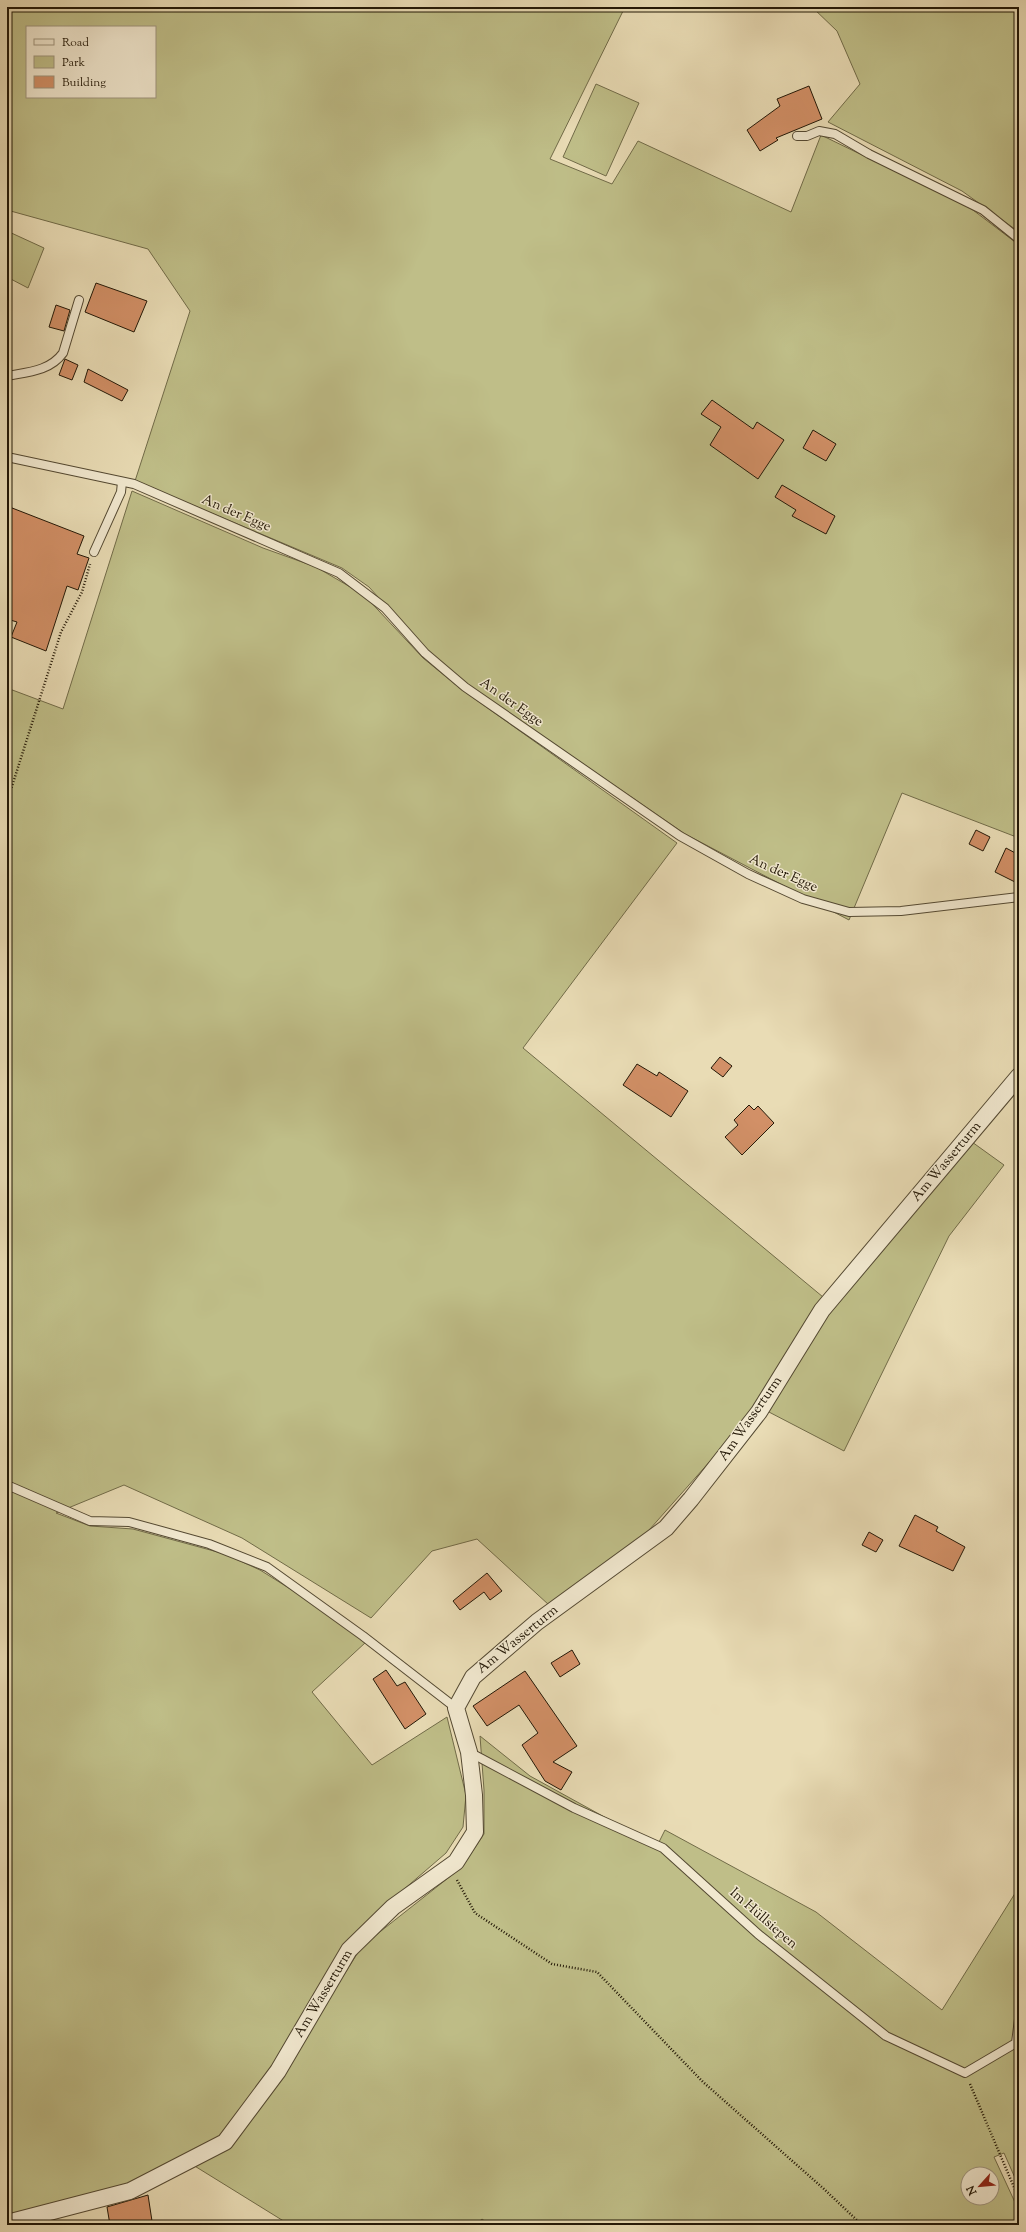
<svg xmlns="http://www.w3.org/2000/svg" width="1026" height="2232" font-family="'Sorts Mill Goudy',serif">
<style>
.green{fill:#bfbe88;stroke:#716b48;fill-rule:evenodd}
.building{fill:#d29067;stroke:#231807}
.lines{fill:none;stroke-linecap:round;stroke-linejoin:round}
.lane-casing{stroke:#544932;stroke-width:10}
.street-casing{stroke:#544932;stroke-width:18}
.path{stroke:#231807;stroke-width:2.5;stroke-dasharray:1 2;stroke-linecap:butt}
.lane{stroke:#f1e8cf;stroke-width:8}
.street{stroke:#f1e8cf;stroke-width:16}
.labels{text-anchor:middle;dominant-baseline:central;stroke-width:3;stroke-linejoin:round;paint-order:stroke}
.street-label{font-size:14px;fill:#231807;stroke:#f1e8cf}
</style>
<rect width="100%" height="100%" fill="#e9dcb5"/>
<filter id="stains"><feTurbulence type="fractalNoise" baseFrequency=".005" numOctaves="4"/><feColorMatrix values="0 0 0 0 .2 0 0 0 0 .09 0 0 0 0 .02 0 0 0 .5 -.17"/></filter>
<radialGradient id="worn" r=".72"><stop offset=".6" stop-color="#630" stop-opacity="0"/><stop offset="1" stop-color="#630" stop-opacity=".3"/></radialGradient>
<g class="green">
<path d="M7,7H625L550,159L612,184L638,141L791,212L821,135L969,207L1019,245V838L902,793L849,920L685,834L467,684L426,650L369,587L342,568L135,481L190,311L148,249L7,210ZM27,27H155V97H27Z"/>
<polygon points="812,7 1019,7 1019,232 962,191 828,122 860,84 837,31"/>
<polygon points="596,84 639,103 606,176 563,157"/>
<polygon points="7,231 44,248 28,288 7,277"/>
<polygon points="132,491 263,548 316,567 364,595 423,658 461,689 677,843 523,1048 823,1297 743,1424 634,1547 549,1605 477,1539 432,1551 371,1618 242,1538 124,1485 56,1513 90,1526 133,1529 225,1554 260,1570 300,1595 366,1642 312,1692 372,1765 447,1717 466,1795 463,1827 446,1853 388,1903 221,2137 128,2185 7,2215 7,688 63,709"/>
<polygon points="972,1142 1004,1165 949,1236 844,1451 767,1411 826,1318"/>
<path d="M480,1736L530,1776L657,1846L665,1830L816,1912L942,2010L1019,1887V2187L1004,2153L994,2157L1019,2211V2225H490L482,2219L475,2225H290L193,2165L230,2145L297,2050L362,1946L462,1867L484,1834V1790ZM968,2174H992V2198H968Z"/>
</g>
<g class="building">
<polygon points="809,86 822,119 776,138 778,140 760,151 747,130 780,106 777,99"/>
<polygon points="96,283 147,301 134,332 85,312"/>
<polygon points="56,305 70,310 64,331 49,327"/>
<polygon points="65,359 78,365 72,380 59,375"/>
<polygon points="88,369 128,390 122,401 84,382"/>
<polygon points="712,400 753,429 757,422 784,440 758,479 710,445 721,427 701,414"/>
<polygon points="813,430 836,444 826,461 803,448"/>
<polygon points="782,485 835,516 826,534 792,516 796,510 775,497"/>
<polygon points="7,506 84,536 77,554 89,558 78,590 67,586 46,651 11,637 17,622 7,619"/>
<polygon points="976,830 990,837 983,851 969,844"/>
<polygon points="1006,848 1019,855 1019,884 995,872"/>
<polygon points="720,1057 732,1066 723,1077 711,1068"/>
<polygon points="637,1064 657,1076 659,1072 688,1091 671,1117 623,1085"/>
<polygon points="749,1105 754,1110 758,1106 774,1123 742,1155 725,1137 738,1125 734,1120"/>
<polygon points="915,1515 938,1527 936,1531 965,1547 953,1571 899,1546"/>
<polygon points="869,1532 883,1540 876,1552 862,1545"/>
<polygon points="487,1573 502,1591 490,1600 484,1592 460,1610 453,1601"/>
<polygon points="572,1650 580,1664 560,1677 551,1663"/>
<polygon points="386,1670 397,1686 405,1682 426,1714 405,1729 373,1679"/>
<polygon points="525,1671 577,1746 553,1762 572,1772 561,1790 545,1781 522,1745 538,1733 519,1705 487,1726 473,1706"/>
<polygon points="148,2195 152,2221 131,2225 110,2225 107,2207"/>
</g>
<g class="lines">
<g class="lane-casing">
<g id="lane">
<polyline points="797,136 807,136 819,131 835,134 869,154 983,210 1019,239"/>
<path d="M7,376C28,372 50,371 63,353L79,300"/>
<polyline points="7,457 134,484 339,573 385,608 425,653 465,687 680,836 748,874 803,899 849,912 901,911 1019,897"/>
<polyline points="94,552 121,492 122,482"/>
<polyline points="7,1485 90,1521 129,1522 209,1544 267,1567 363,1636 456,1708"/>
<polyline points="469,1752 574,1808 663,1848 758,1934 886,2036 965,2073 1016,2043 1019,2019"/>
</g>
</g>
<g class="street-casing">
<polyline id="street" points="7,2223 130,2191 225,2142 278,2071 349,1950 393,1907 456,1862 475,1832 474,1795 469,1752 456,1708 473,1677 537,1622 666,1528 691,1499 759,1412 822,1310 1019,1076"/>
</g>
<g class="path">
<polyline points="7,802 61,632 82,592 90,564"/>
<polyline points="457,1880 475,1913 552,1964 597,1972 703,2082 824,2189 862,2225"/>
<polyline points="970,2084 1019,2199"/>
</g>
<use href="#lane" class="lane"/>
<use href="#street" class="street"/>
</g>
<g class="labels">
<g class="street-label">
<text transform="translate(236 514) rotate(23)">An der Egge</text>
<text transform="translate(511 703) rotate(35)">An der Egge</text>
<text transform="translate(783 874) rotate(24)">An der Egge</text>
<text transform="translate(947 1162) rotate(-50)">Am Wasserturm</text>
<text transform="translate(751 1419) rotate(-55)">Am Wasserturm</text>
<text transform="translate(518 1640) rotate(-39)">Am Wasserturm</text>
<text transform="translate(763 1919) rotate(41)">Im Hüllsiepen</text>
<text transform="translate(324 1994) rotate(-59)">Am Wasserturm</text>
</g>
</g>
<rect width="1026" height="2232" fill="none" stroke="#e9dcb5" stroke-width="24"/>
<rect x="8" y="8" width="1010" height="2216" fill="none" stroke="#231807" stroke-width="2"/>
<rect x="12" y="12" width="1002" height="2208" fill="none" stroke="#231807"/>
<rect x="26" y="26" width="130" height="72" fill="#f1e8cf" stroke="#9f957f"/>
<rect x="34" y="39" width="20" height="6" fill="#f1e8cf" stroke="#9f957f"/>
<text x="62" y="46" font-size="12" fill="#231807">Road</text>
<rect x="34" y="56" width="20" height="12" fill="#bfbe88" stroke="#9f957f"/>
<text x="62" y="66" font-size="12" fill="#231807">Park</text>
<rect x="34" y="76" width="20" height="12" fill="#d29067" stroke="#9f957f"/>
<text x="62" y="86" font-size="12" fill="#231807">Building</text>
<g transform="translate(980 2186) rotate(243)"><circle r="19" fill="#f1e8cf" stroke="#9f957f"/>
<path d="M0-3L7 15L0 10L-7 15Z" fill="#8f2418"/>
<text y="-6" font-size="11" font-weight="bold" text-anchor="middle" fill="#231807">N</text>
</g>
<rect width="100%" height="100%" filter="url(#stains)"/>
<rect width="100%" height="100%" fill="url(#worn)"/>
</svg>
